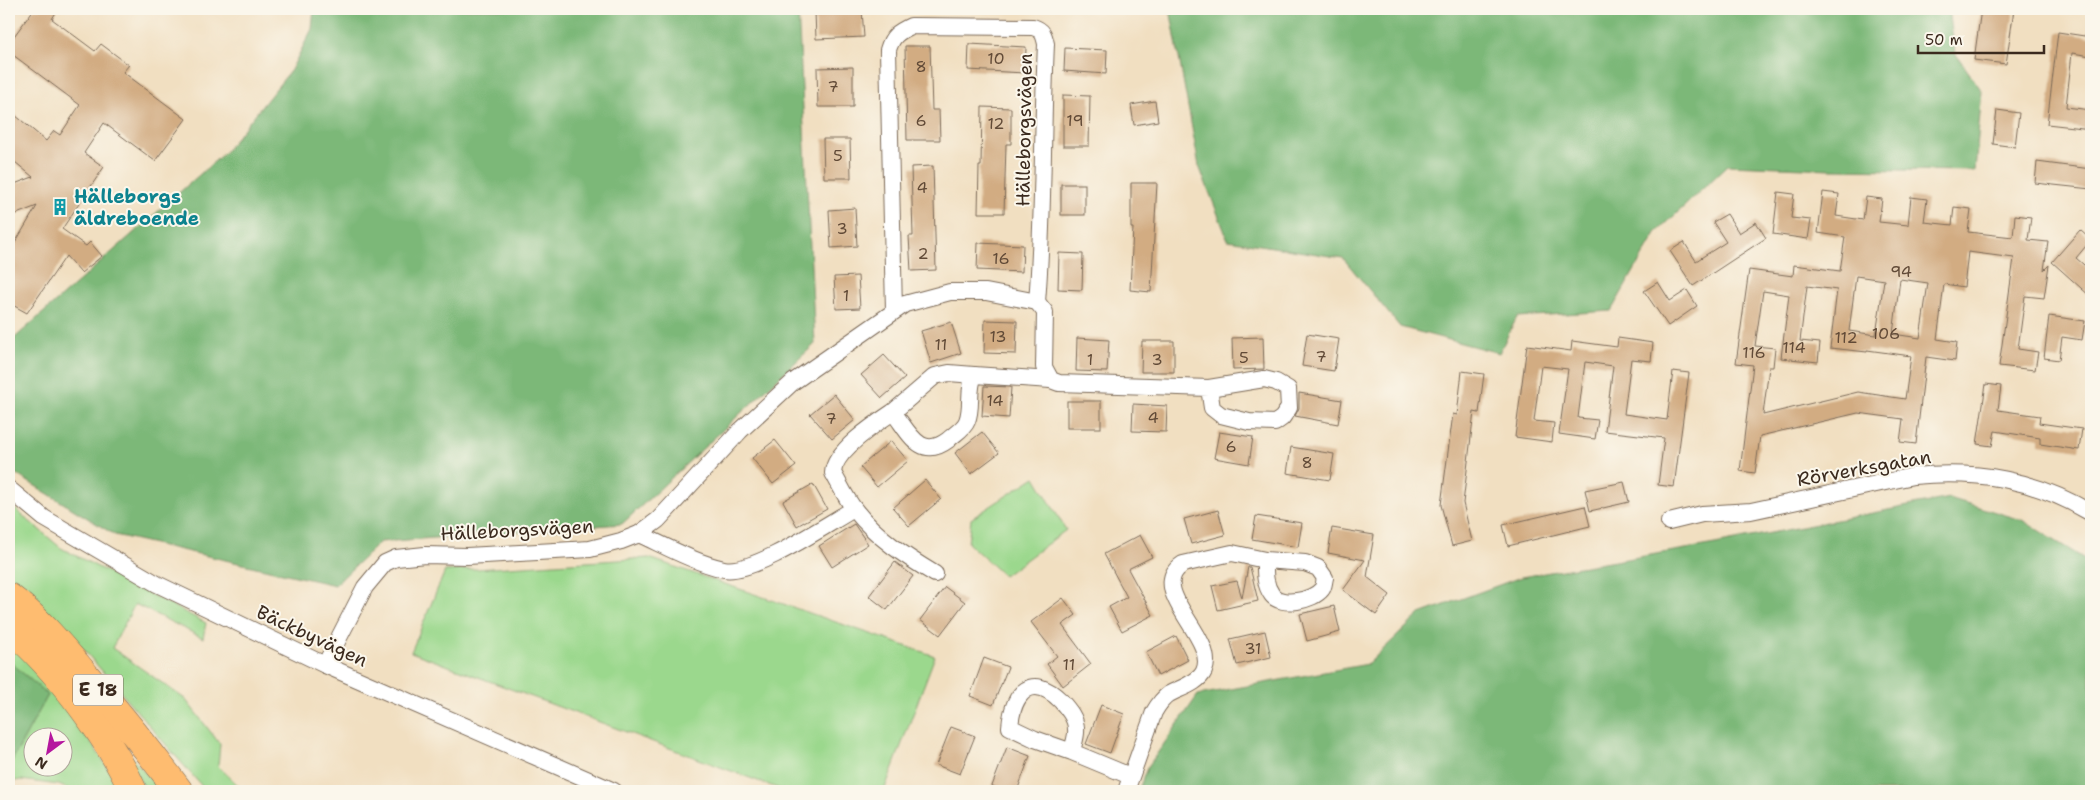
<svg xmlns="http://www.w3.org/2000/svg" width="2100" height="800" font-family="'Shantell Sans',sans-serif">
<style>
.green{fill:#9bd88d;stroke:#6b8156;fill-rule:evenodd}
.forest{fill:#7cb878;stroke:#5c714b}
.building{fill:#d2ac82;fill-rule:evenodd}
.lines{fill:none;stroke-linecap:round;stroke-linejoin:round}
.minor-casing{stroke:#7b6957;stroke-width:18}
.motorway-casing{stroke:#7b6957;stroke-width:29}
.minor{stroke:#fff;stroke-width:16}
.motorway{stroke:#febc70;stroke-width:28}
.labels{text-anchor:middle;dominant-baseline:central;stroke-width:4;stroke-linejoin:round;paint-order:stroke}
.number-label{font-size:16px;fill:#614a37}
.shield{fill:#fbf7ec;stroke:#75685c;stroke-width:1}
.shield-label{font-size:18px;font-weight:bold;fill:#3b2a1e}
.street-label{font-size:19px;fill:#3b2a1e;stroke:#fbf7ec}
.culture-label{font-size:19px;font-weight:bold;fill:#0d838f;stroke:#fbf7ec;text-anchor:start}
</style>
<rect width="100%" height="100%" fill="#fbf7ec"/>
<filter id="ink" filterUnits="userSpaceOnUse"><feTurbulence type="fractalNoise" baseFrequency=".02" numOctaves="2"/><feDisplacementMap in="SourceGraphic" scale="10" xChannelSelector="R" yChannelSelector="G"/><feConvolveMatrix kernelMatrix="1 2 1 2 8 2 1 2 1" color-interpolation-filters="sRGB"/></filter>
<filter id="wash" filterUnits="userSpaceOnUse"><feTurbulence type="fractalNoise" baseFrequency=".0096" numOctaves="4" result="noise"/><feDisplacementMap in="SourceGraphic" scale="20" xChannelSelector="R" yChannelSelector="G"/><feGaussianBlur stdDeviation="1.12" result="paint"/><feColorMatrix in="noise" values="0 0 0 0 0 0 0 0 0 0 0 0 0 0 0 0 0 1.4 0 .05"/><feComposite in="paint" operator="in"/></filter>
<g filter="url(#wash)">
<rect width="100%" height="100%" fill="#f1dfc1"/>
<g class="green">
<polygon points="1035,477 1066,530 1004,576 968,543 971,519"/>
<polygon points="9,504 61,548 206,623 203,638 135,604 112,648 185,699 220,744 218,766 244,791 206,791 77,642 9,583"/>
<polygon points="649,558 935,656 884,791 785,791 411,652 445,571"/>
<path d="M9,638L54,686L123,791H72L59,785L21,780L9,782V766L48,695L9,661ZM32,738H62V768H32Z"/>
<polygon points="114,736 161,791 146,791"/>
</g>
<g class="forest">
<polygon points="314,9 798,9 815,344 622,524 380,542 335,585 115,535 11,471 9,464 9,343 224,153 291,70 312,29"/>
<polygon points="1170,9 1949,9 1955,53 1982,91 1975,171 1831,169 1728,165 1656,233 1611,311 1517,317 1499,353 1400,327 1343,258 1228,240 1199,166"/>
<polygon points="1949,498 2022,520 2091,563 2091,791 1138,791 1147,768 1198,695 1368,664 1420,614 1521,577 1715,544"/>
<polygon points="9,661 48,695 9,766"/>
</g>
<g id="blocks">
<g class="building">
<polygon points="34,9 58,9 52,19 95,51 101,44 129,65 123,72 186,119 155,161 104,123 84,153 104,167 62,229 86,246 90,242 102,256 81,273 66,256 27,313 9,303 9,253 37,206 9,217 9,186 33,177 9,157 9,110 46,141 54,131 60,135 80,105 9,52 9,43"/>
<polygon points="1981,9 2014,9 2006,64 1974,60"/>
<polygon points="862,10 864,37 816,39 815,12"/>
<polygon points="2058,32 2091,37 2091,56 2072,53 2066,107 2091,110 2091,129 2047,124"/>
<polygon points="969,44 1026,47 1025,73 968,70"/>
<polygon points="905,46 930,46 932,110 939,110 940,140 907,140"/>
<polygon points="1065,48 1107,50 1106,74 1064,71"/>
<polygon points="853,67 853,107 818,107 817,68"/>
<polygon points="1063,95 1090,96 1089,146 1063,146"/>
<polygon points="1155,101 1158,121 1134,125 1131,105"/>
<polygon points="982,107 1011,108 1011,144 1006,144 1004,213 978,213 979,166 981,166"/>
<polygon points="1997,110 2019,113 2015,147 1993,144"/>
<polygon points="823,139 850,139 851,178 824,178"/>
<polygon points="2037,162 2091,169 2091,189 2035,183"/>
<polygon points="933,166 936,270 911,271 909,236 913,236 911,167"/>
<polygon points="1131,183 1157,183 1151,292 1130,290 1133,228 1131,228"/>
<rect x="1061" y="184" width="24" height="31"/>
<polygon points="1778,192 1794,194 1791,218 1811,220 1808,239 1773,234"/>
<path d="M1823,192L1839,194L1836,216L1863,220L1866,197L1882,199L1879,222L1908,225L1911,197L1927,199L1924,222L1952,225L1954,207L1971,209L1968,232L2013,237L2015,215L2031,217L2028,240L2048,242L2044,270L2049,265L2044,298L2025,296L2018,349L2038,352L2035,370L1999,366L2014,258L1968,252L1964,287L1944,284L1940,317L1937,339L1957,342L1955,361L1926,357L1916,444L1900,442L1903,419L1858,413L1760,436L1755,473L1740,471L1753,365L1736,363L1749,270L1793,276L1794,265L1840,271L1845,237L1818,233ZM1856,276L1884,280L1876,335L1849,331ZM1900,279L1928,283L1920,338L1893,334ZM1807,286L1837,290L1830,348L1867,352V350L1911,356L1905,399L1858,392L1763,415L1769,367H1773L1775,348L1755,346L1763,291L1789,295L1781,358L1818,362L1820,343L1800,341Z"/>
<polygon points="855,208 857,246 831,248 829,210"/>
<polygon points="1727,214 1739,233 1756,222 1766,238 1693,286 1670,251 1684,242 1696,261 1726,242 1713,222"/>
<polygon points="2080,230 2091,240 2076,258 2091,271 2091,297 2052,262"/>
<polygon points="978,243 1023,245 1022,272 977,270"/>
<polygon points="1059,253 1083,254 1082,290 1058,289"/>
<polygon points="858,276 860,308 836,309 834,277"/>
<polygon points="1658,282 1670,301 1687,290 1697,306 1668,326 1644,291"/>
<polygon points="2049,316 2085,321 2082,340 2062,337 2059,360 2044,358"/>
<polygon points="985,320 1017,321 1016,354 984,353"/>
<polygon points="951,322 961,353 931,363 921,331"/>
<polygon points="1307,334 1339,339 1334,371 1302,366"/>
<polygon points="1263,337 1264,369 1233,370 1232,338"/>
<polygon points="1077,338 1109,340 1107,372 1076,371"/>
<polygon points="1618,338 1653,343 1651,361 1631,359 1624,414 1667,420 1673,371 1689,373 1674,487 1658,485 1664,438 1605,431 1613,366 1585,362 1578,418 1598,420 1595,439 1559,434 1568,369 1541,366 1534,421 1554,423 1552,442 1515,437 1527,345 1571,351 1572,341 1617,347"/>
<polygon points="1142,341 1174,341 1174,372 1141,372"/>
<polygon points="884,355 905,378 882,398 861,375"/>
<polygon points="1462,371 1484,374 1479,413 1474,412 1463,503 1472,541 1452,546 1441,505 1453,414 1457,415"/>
<polygon points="1986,384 2001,386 1998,410 2040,416 2039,423 2082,429 2079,450 2040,444 2040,438 1995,431 1992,446 1977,444"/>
<polygon points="984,386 1011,387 1009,418 982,416"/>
<polygon points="1299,393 1342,400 1338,424 1295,416 1299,408"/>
<polygon points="834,394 855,420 832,439 810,414"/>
<rect x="1067" y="401" width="34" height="27"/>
<polygon points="1133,404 1167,406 1166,432 1132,431"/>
<polygon points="982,432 999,453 971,474 955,453"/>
<polygon points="1219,432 1253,437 1249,464 1214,458"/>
<polygon points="775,440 796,466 773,484 752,458"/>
<polygon points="891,441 908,461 877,487 860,467"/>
<polygon points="1291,447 1334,454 1330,480 1287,473"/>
<polygon points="925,480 941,499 909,526 893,508"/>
<polygon points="1624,482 1629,502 1590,511 1585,490"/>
<polygon points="813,484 827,509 797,526 783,501"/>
<polygon points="1585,506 1590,526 1508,546 1503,525"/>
<polygon points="1218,510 1225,535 1191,544 1184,519"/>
<polygon points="1256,516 1302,523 1298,547 1252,539"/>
<polygon points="854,524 868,544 832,567 819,546"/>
<polygon points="1332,528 1374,535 1367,577 1390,595 1376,615 1343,590 1365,560 1328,553"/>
<polygon points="1140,535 1152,557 1128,569 1153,615 1122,631 1109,607 1127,597 1104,554"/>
<polygon points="895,562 913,576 887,610 869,596"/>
<polygon points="1248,567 1250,567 1258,601 1218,610 1212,586 1237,581 1242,598"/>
<polygon points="945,587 965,602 940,635 920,620"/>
<polygon points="1063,598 1076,615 1062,625 1091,664 1063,686 1047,664 1057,656 1031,622"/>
<polygon points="1334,606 1340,632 1307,641 1300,614"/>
<polygon points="1265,631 1271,657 1237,665 1230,639"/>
<polygon points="1176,636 1188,660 1158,676 1146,652"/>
<polygon points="984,658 1008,667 993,705 970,696"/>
<polygon points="1101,705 1124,714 1110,753 1086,744"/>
<polygon points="951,727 975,736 960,774 936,765"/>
<polygon points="1007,747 1030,756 1017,791 1005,791 992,786"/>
</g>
</g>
</g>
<g filter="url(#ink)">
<use href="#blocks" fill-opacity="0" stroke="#7b6957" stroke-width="1"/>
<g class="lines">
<g class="minor-casing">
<g id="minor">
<polyline points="1037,302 1045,312 1044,367 1051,380 1059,383 1209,388 1264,379 1276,382 1288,389 1289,408 1282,418 1275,423 1249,422 1221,415 1212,408 1209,388"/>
<polyline points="974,375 1051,380"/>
<path d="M893,412L935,376L949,373L974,375C967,392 973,406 967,421C964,429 954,434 948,440C920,461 909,432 893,412C875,424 834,451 833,473C840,485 846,499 855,510C877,538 905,556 935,574"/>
<polyline points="9,489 44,518 157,584 325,665 614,791"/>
<path d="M1669,522L1702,514L1751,511L1913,476C1979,470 2034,479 2091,513"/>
<path d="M639,534C665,546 696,563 724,569C753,575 827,524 854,509"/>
<path d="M325,665L365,587L385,563L396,558L425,555L467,556L590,549L621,541L639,534L658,520L740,431L793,382L905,304L950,292H986L1037,302C1044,216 1042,130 1046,44C1044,35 1043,30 1033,27L911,26C898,32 892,36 888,50L894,310"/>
<path d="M1072,752C1073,745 1077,736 1076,729C1076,718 1068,709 1061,701C1032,672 1013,692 1010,727L1035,739L1072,752L1130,776"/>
<path d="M1126,791L1154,712C1158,705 1162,699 1169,694C1180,688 1199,683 1204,671C1219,638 1144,590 1183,564L1232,553L1265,560L1305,563L1318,568L1325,578C1324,581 1324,587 1322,589C1313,601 1281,607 1272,595C1264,584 1265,572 1265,560"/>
</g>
</g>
<g class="motorway-casing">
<g id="motorway">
<path d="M9,597C39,619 63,649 87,677C119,714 150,752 179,791"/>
<path d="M9,627C55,666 109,736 133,791"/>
</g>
</g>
<use href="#minor" class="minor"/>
<use href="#motorway" class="motorway"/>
</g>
</g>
<defs>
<g id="building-bare" transform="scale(1.35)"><path d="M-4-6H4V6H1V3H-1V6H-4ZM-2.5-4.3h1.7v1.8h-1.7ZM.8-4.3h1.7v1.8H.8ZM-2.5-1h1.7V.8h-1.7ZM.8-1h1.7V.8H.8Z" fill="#0f9aa8" stroke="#fbf7ec" stroke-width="2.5" paint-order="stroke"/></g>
</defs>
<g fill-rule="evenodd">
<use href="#building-bare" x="60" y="207"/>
</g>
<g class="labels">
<g class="number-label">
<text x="996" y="58">10</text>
<text x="921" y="66">8</text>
<text x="833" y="86">7</text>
<text x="921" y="120">6</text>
<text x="1075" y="120">19</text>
<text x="996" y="123">12</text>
<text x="838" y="155">5</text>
<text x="922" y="187">4</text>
<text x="842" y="228">3</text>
<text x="923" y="253">2</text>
<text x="1001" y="258">16</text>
<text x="1901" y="271">94</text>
<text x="846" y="295">1</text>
<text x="1886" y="333">106</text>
<text x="998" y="336">13</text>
<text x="1846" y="337">112</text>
<text x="941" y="344">11</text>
<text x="1794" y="347">114</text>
<text x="1754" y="352">116</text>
<text x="1321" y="356">7</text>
<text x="1244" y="357">5</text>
<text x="1090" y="359">1</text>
<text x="1157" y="359">3</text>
<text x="995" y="400">14</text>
<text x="1153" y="417">4</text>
<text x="831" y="418">7</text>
<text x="1231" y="446">6</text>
<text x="1307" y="462">8</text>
<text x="1253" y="648">31</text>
<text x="1069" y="664">11</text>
</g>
<rect class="shield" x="73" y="674.5" width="50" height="31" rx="4"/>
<g class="shield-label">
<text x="98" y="690">E 18</text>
</g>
<g class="street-label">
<text transform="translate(1024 130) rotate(-89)">Hälleborgsvägen</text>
<text transform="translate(1864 468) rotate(-10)">Rörverksgatan</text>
<text transform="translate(517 530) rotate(-3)">Hälleborgsvägen</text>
<text transform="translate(312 636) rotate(25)">Bäckbyvägen</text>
</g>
<g class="culture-label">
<text x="74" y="196">Hälleborgs<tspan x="74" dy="22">äldreboende</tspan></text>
</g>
</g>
<rect width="2100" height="800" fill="none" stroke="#fbf7ec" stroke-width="30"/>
<g transform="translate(48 752) rotate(212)"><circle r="24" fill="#fbf7ec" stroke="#aea59a"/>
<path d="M0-4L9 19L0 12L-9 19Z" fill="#b5179e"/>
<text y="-8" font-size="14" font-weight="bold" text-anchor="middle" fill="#3b2a1e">N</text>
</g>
<path d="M1918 45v8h126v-8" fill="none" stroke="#3b2a1e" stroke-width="2.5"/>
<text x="1925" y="45" font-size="15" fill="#3b2a1e" stroke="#fbf7ec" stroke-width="4" paint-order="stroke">50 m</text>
</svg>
